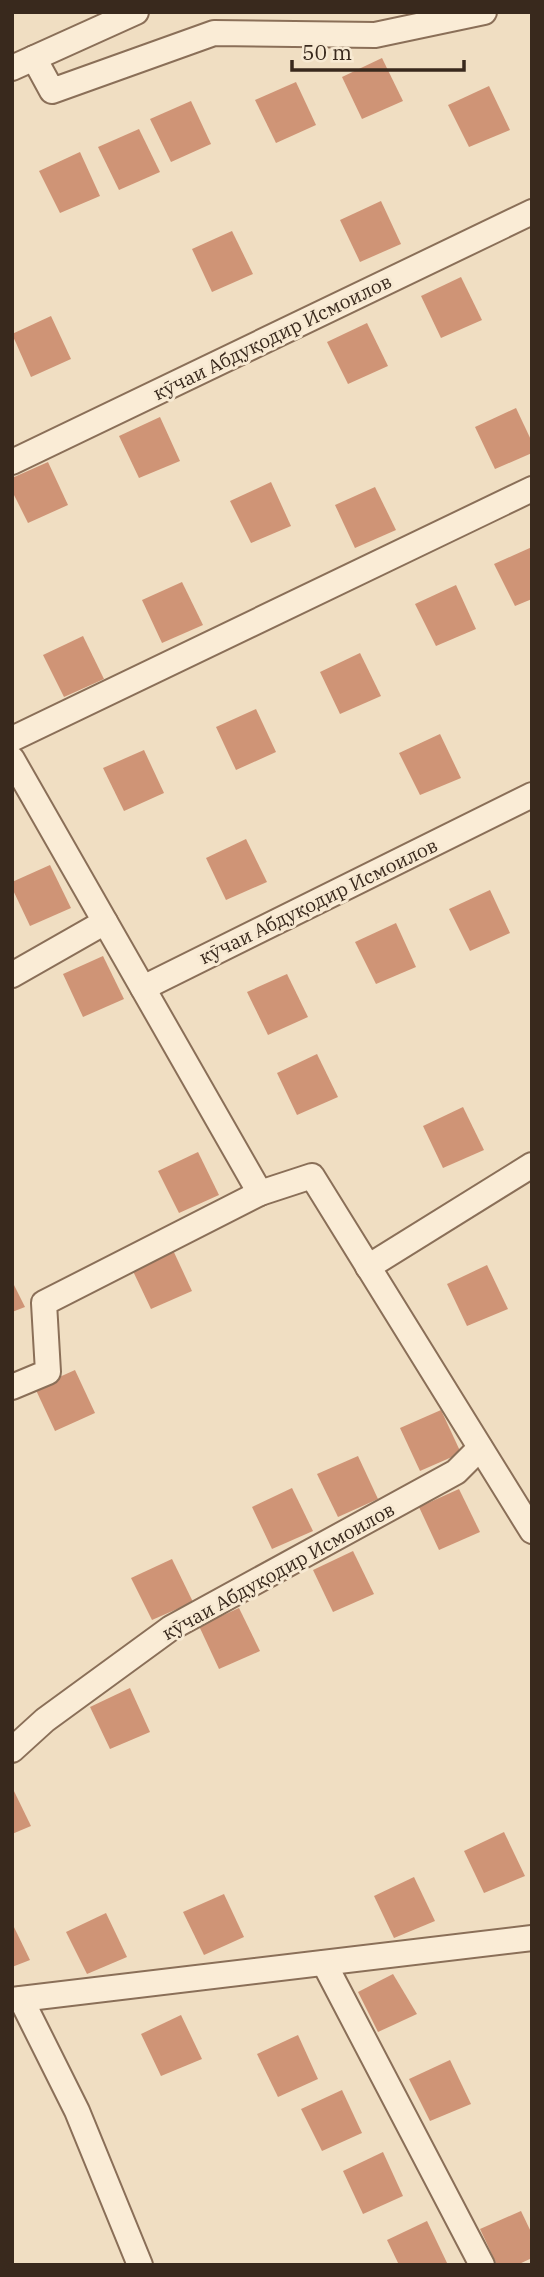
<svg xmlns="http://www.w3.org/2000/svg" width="544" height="2277" font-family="'IBM Plex Serif',serif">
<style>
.building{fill:#cf9476}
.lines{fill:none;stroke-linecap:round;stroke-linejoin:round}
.minor-casing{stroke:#8a6f58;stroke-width:28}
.minor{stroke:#faecd6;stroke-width:24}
.labels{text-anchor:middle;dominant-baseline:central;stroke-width:6;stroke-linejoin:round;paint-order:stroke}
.street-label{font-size:19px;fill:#39291d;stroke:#f7e9d2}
</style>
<rect width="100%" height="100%" fill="#f0dec2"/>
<g class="building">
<polygon points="382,58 403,101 362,119 342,77"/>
<polygon points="296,82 316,125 276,143 255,100"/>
<polygon points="489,86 510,130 469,147 448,105"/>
<polygon points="191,101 211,144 171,162 150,119"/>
<polygon points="139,129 160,172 119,190 98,147"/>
<polygon points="80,152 100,196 60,213 39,171"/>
<polygon points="381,201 401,244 360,262 340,220"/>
<polygon points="232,231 253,274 212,292 192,249"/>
<polygon points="461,277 482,320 441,338 421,296"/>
<polygon points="51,316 71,359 31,377 12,334"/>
<polygon points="367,323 388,366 348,384 327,342"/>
<polygon points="516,408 532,442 532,453 495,469 475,427"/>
<polygon points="160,417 180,461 139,478 119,436"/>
<polygon points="48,462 68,505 28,523 12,491 12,478"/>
<polygon points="271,482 291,526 251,543 230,501"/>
<polygon points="375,487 396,530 355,548 335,505"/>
<polygon points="532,547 532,599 515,606 494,564"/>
<polygon points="182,582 203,625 162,643 142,600"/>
<polygon points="456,585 476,629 436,646 415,604"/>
<polygon points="83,636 104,679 64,697 43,655"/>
<polygon points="360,653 381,696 340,714 320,672"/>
<polygon points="256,709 276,752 236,770 216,727"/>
<polygon points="440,734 461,778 420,795 399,753"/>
<polygon points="144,750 164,793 124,811 103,768"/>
<polygon points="246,839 267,882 226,900 206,858"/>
<polygon points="50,865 71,908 30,926 12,888 12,882"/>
<polygon points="490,890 510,933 470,951 449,909"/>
<polygon points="396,923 416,967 376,984 355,942"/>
<polygon points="103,956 124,999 83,1017 63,974"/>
<polygon points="287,974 308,1017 268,1035 247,992"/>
<polygon points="317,1054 338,1097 297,1115 277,1073"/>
<polygon points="463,1107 484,1150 443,1168 423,1126"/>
<polygon points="198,1152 219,1195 179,1213 158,1171"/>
<polygon points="172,1248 192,1291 151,1309 131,1267"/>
<polygon points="487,1265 508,1309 467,1326 447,1284"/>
<polygon points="12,1281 25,1307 12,1312"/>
<polygon points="75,1370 95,1413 55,1431 35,1388"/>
<polygon points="441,1410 461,1453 420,1471 400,1428"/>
<polygon points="358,1456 378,1499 338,1517 317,1474"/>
<polygon points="292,1488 313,1531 272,1549 252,1507"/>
<polygon points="459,1489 480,1532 439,1550 419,1507"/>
<polygon points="353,1551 374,1594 333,1612 313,1570"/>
<polygon points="172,1559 193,1602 152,1620 131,1578"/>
<polygon points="239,1608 260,1651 219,1669 199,1626"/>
<polygon points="130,1688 150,1732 110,1749 90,1707"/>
<polygon points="12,1787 31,1826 12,1834"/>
<polygon points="504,1832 525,1876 484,1893 464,1851"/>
<polygon points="414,1877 435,1921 394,1938 374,1896"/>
<polygon points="224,1894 244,1937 204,1955 183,1912"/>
<polygon points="106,1913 127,1957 87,1974 66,1932"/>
<polygon points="12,1923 30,1960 12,1967"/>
<polygon points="393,1974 417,2014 378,2032 358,1992"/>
<polygon points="181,2015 202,2059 161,2076 141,2034"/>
<polygon points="298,2035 318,2079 278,2097 257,2054"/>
<polygon points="450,2060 471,2104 430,2121 409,2079"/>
<polygon points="342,2090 362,2133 322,2151 301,2109"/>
<polygon points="383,2152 403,2196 363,2214 343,2171"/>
<polygon points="521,2211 532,2234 532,2258 517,2265 497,2265 480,2229"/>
<polygon points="427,2221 448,2265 399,2265 387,2240"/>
</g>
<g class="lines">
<g class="minor-casing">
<g id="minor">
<polyline points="34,58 52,91 214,33 375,35 484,12"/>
<polyline points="12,68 136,12"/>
<polyline points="12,462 532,212"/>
<polyline points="12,739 532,489"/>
<polyline points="12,759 260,1193"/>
<polyline points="12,975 105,922"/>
<polyline points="143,988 532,795"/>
<polyline points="368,1267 532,1165"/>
<polyline points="12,1387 48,1372 44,1303 260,1193 312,1176 532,1531"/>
<polyline points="12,1750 45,1720 171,1628 456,1472 480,1448"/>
<polyline points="324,1963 482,2265"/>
<polyline points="21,1999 77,2111 140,2265"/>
<polyline points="12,2000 532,1938"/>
</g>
</g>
<use href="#minor" class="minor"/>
</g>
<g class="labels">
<g class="street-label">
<text transform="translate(272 337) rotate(-26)">кӯчаи Абдуқодир Исмоилов</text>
<text transform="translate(318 901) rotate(-26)">кӯчаи Абдуқодир Исмоилов</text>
<text transform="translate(278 1571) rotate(-29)">кӯчаи Абдуқодир Исмоилов</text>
</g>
</g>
<rect width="544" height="2277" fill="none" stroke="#39291d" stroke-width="28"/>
<path d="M292 60v10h172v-10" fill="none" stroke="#39291d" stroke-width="3.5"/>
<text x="302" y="60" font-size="21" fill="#39291d" stroke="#f7e9d2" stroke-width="5" paint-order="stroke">50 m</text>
</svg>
